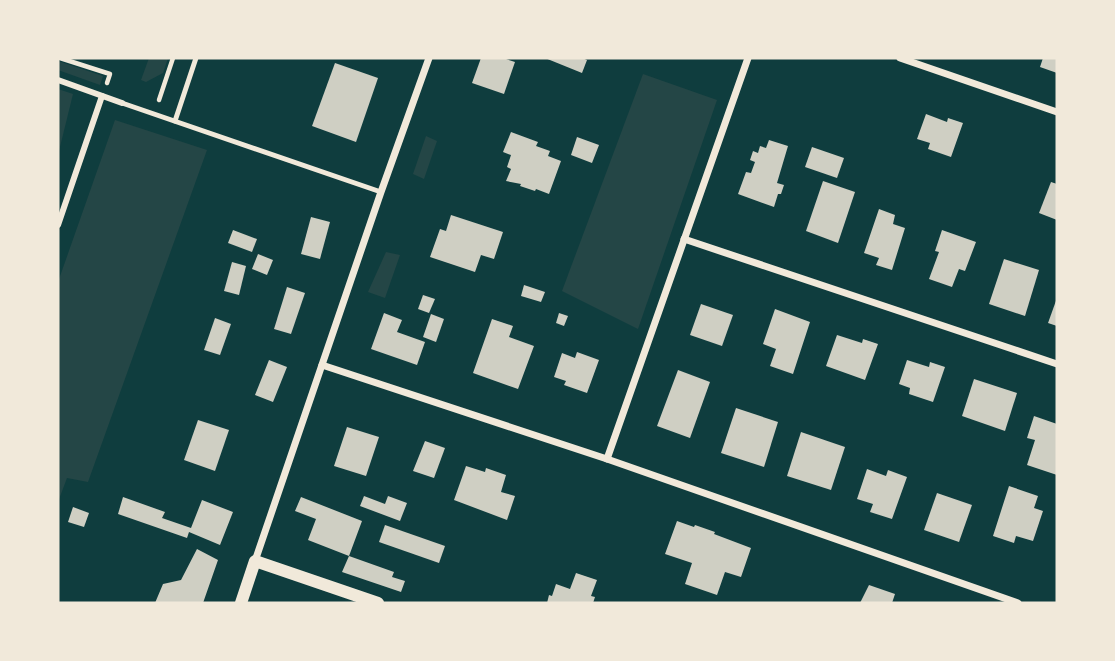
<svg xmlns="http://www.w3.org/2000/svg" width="1115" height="661" font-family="Barlow,sans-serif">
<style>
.green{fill:#244646}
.building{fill:#cfcfc3}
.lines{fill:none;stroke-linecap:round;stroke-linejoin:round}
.path{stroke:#f1e9da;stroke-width:4.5}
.service{stroke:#f1e9da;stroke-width:5}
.pedestrian{stroke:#f1e9da;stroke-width:6}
.minor{stroke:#f1e9da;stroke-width:7}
.tertiary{stroke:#f1e9da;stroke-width:12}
</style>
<rect width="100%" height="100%" fill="#0f3d3e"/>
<g class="green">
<polygon points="149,58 168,58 163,73 146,82 141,80"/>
<polygon points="58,61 103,76 100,85 58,70"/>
<polygon points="643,74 717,100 638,329 562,291"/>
<polygon points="58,89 73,94 58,155"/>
<polygon points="115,120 207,150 88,482 67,478 58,502 58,282"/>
<polygon points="426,136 437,141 424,179 413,174"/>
<polygon points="386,252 400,255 385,298 368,292"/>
</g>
<g class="building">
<polygon points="481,58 503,58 515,62 504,94 472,83"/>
<polygon points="545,58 582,58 587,60 582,73"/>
<polygon points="1043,58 1057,58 1057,73 1040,67"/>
<polygon points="335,63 378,78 356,142 312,126"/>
<polygon points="926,114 947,122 948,118 963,123 951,157 928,149 930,143 917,139"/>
<polygon points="511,132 538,142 536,146 550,151 548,156 561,161 549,194 536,189 535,191 520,186 521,184 506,181 511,169 507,167 511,155 503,152"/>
<polygon points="577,137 599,145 592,163 571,155"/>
<polygon points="769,140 788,146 777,183 784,185 781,194 778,194 774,207 738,194 746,172 751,173 755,162 750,160 753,151 758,153 760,146 766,148"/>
<polygon points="812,147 844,158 837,178 805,167"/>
<polygon points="823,181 855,192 838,243 806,231"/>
<polygon points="1051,182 1057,184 1057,220 1039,213"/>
<polygon points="879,209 895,215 893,224 905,228 892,270 876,265 879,258 864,253"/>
<polygon points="451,215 503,232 494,259 481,255 475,272 430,257 440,229 446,231"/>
<polygon points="311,217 330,222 320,259 301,254"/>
<polygon points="233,230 257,239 252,252 228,243"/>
<polygon points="942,230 976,242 965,271 959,269 952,287 929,279 939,252 935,251"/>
<polygon points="258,254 273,260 267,275 252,269"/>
<polygon points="1004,259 1039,270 1025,316 989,304"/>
<polygon points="232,262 246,266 239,295 224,291"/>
<polygon points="524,285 545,292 541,302 521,296"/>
<polygon points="287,287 305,293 291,334 274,329"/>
<polygon points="423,295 435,299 429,313 418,309"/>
<polygon points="1057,298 1057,326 1048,323"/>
<polygon points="701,304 733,315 722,346 690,335"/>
<polygon points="775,309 810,322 793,374 770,366 776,349 763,344"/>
<polygon points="384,313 402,320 397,332 425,342 417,365 371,349"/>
<polygon points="559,313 568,316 564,326 556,323"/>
<polygon points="431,314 444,319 436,342 423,337"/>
<polygon points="215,318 231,324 220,355 204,350"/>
<polygon points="492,319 513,326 509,337 534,346 518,389 473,373"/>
<polygon points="837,335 862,343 863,339 878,344 865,380 826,366"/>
<polygon points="577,352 599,360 587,393 564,385 566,381 554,377 562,353 575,358"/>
<polygon points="269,360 287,367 273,402 255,395"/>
<polygon points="907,360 929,367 930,362 945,367 933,402 909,394 910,388 899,384"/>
<polygon points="678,370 710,382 690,438 657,426"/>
<polygon points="974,379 1017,393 1005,431 962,416"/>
<polygon points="736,408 778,422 764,467 721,453"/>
<polygon points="1034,416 1057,424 1057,475 1027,465 1035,440 1027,438"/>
<polygon points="198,420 229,430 215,471 184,460"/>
<polygon points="347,427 379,437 366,476 334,466"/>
<polygon points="801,432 845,447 831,490 787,476"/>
<polygon points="425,441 445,448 434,478 413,471"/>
<polygon points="466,466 485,472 486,468 506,475 501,492 515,496 507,520 454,500"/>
<polygon points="867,469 886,476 888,470 907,477 892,519 870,512 873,504 857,499"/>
<polygon points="1009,486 1038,496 1034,508 1043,511 1033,541 1016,536 1014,543 993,536"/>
<polygon points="937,493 972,505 959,542 924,530"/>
<polygon points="364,496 385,504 388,496 407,503 400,521 360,506"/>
<polygon points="123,497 165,512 162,518 191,528 202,500 233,512 220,545 189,532 187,538 118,514"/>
<polygon points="301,497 362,521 349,556 394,572 392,577 405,581 401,592 342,572 349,556 308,540 316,519 295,511"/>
<polygon points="73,507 89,513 84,527 68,522"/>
<polygon points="677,521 694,527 695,525 715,532 714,534 751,548 741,577 725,572 717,595 685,584 692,563 665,554"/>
<polygon points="385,525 445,546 439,563 379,542"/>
<polygon points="197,549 218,560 203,603 155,603 163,584 181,580"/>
<polygon points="576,573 597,580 591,596 595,597 593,603 547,603 549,595 552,596 556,584 570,589"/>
<polygon points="869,585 895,594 892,603 860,603"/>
</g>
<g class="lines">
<g class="path">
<polyline points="60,58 110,74 107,83"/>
<polyline points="159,100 173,58"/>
</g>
<g class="service">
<polyline points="122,103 381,192"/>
<polyline points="175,121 196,58"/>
</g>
<g class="pedestrian">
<polyline points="58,80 122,103"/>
<polyline points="58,225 102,96"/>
</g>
<g class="minor">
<polyline points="900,58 1057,112"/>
<polyline points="684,239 1057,364"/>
<polyline points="322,365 607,459 1018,603"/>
<polyline points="607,459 748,58"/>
<polyline points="255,561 381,192 429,58"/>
</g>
<polyline class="tertiary" points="241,603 255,561 378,603"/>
</g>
<rect width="1115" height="661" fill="none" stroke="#f1e9da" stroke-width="119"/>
</svg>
